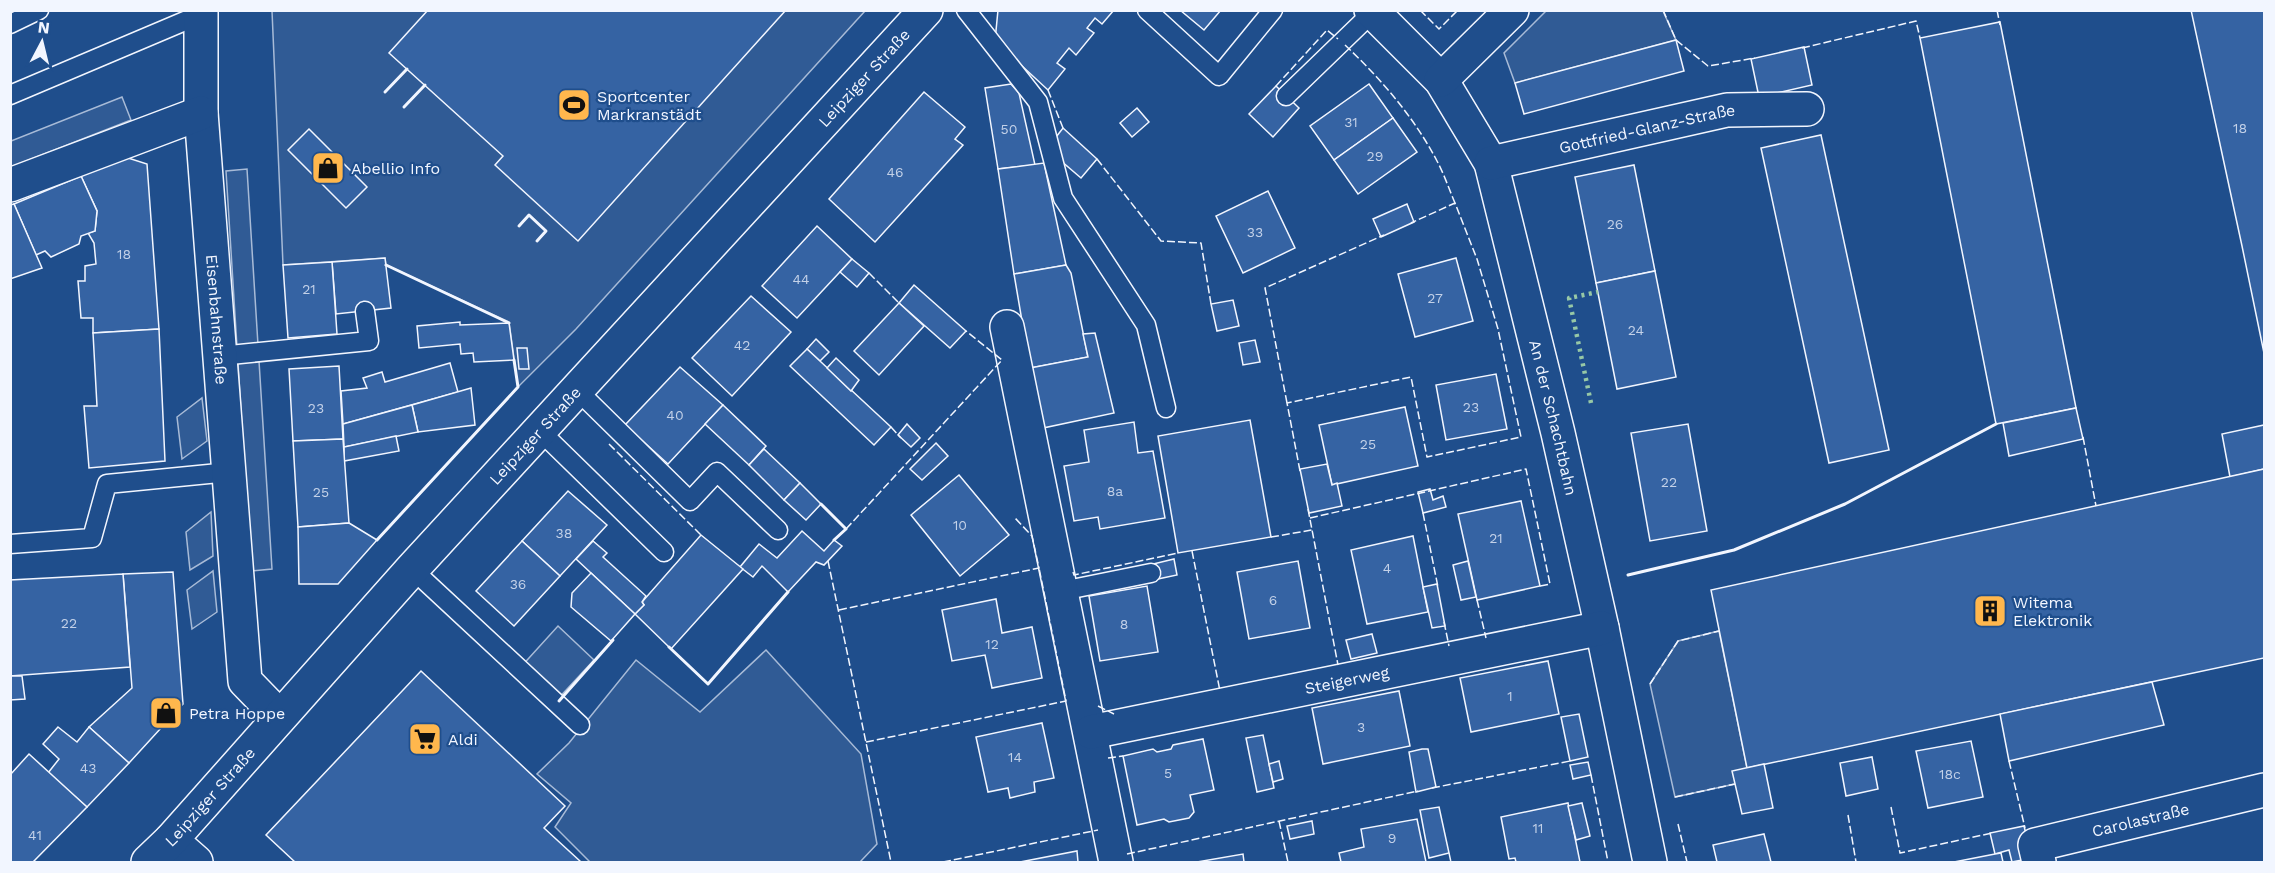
<svg xmlns="http://www.w3.org/2000/svg" width="2275" height="873" font-family="'Work Sans',sans-serif">
<style>
.built{fill:#305b95;stroke:#a8bbd7;stroke-width:1.5}
.building{fill:#3563a3;stroke:#f2f6ff;stroke-width:1.5}
.lines{fill:none;stroke-linecap:round;stroke-linejoin:round}
.lane-casing{stroke:#f2f6ff;stroke-width:21}
.street-casing{stroke:#f2f6ff;stroke-width:36}
.primary-casing{stroke:#f2f6ff;stroke-width:36}
.lane{stroke:#1f4e8c;stroke-width:18}
.street{stroke:#1f4e8c;stroke-width:33}
.primary{stroke:#1f4e8c;stroke-width:33}
.hedge{stroke:#97c8a6;stroke-width:4.5;stroke-dasharray:3 4.5;stroke-linecap:butt}
.fence{stroke:#f2f6ff;stroke-width:1.5;stroke-dasharray:8 3;stroke-linecap:butt}
.wall{stroke:#f2f6ff;stroke-width:3}
.labels{text-anchor:middle;dominant-baseline:central;stroke-width:4.5;stroke-linejoin:round;paint-order:stroke}
.number-label{font-size:14px;fill:#c3d1e8}
.street-label{font-size:16px;fill:#f2f6ff;stroke:#1f4e8c}
.poi-label{font-size:16px;fill:#f2f6ff;stroke:#1f4e8c;text-anchor:start}
</style>
<rect width="100%" height="100%" fill="#1f4e8c"/>
<g class="built">
<polygon points="272,11 865,11 576,329 518,387 509,322 386,265 385,258 283,265"/>
<polygon points="1546,11 1663,11 1676,40 1515,83 1504,53"/>
<polygon points="122,97 131,120 11,167 11,141"/>
<polygon points="247,169 272,569 251,571 226,171"/>
<polygon points="202,398 207,441 182,459 177,417"/>
<polygon points="211,512 213,556 190,570 186,532"/>
<polygon points="213,571 217,612 192,629 187,590"/>
<polygon points="558,626 594,660 555,702 519,669"/>
<polygon points="1719,631 1747,768 1735,784 1675,797 1650,684 1678,641"/>
<polygon points="766,650 861,754 877,844 860,862 590,862 555,827 571,803 537,774 569,743 636,660 700,712"/>
</g>
<g class="building">
<polygon points="428,10 786,10 578,241 495,165 503,156 389,53"/>
<polygon points="998,10 1114,10 1102,24 1095,18 1087,28 1094,33 1076,55 1069,48 1057,63 1065,69 1048,90 995,41"/>
<polygon points="1180,10 1221,10 1204,30"/>
<polygon points="2191,10 2264,10 2264,353 2242,246"/>
<polygon points="2000,22 2076,408 1996,424 1920,38"/>
<polygon points="1676,40 1684,71 1524,114 1515,83"/>
<polygon points="1804,47 1812,85 1759,97 1751,59"/>
<polygon points="1011,84 1019,93 1035,165 998,169 985,88"/>
<polygon points="1369,84 1393,118 1334,160 1310,126"/>
<polygon points="1276,86 1299,108 1273,137 1249,114"/>
<polygon points="924,92 965,127 955,139 963,145 875,242 829,199"/>
<polygon points="1137,108 1149,122 1132,137 1120,123"/>
<polygon points="1393,118 1417,152 1358,194 1334,160"/>
<polygon points="1063,128 1097,159 1081,178 1060,160 1053,141"/>
<polygon points="309,129 367,187 346,208 288,150"/>
<polygon points="1821,135 1889,450 1829,463 1761,148"/>
<polygon points="125,157 147,164 159,329 93,333 93,318 81,318 78,281 85,281 85,266 96,264 94,243 88,233 95,231 97,211 81,176"/>
<polygon points="1044,163 1066,265 1014,274 998,169"/>
<polygon points="1634,165 1655,271 1596,283 1575,177"/>
<polygon points="81,176 97,211 95,231 81,236 79,244 51,257 45,251 36,255 14,204"/>
<polygon points="1268,191 1295,248 1243,273 1216,216"/>
<polygon points="14,204 42,268 10,279 10,205"/>
<polygon points="1407,204 1414,222 1381,237 1373,219"/>
<polygon points="817,226 852,259 797,318 762,286"/>
<polygon points="385,258 391,308 336,314 332,262"/>
<polygon points="1456,258 1473,321 1415,337 1398,274"/>
<polygon points="852,259 869,273 857,287 840,272"/>
<polygon points="332,262 337,334 288,338 283,265"/>
<polygon points="1066,265 1071,273 1088,357 1030,368 1014,274"/>
<polygon points="1655,271 1676,377 1617,389 1596,283"/>
<polygon points="914,285 966,331 950,348 899,303"/>
<polygon points="751,296 791,332 732,396 692,358"/>
<polygon points="1233,300 1239,326 1217,331 1211,304"/>
<polygon points="899,303 924,326 879,375 854,351"/>
<polygon points="460,322 460,325 509,323 514,360 474,362 473,353 461,354 460,344 419,348 417,326"/>
<polygon points="159,329 165,461 89,468 84,406 97,406 93,333"/>
<polygon points="1095,333 1114,413 1043,428 1030,368 1088,357 1083,334"/>
<polygon points="816,339 829,352 820,361 807,349"/>
<polygon points="1255,340 1260,362 1243,365 1239,343"/>
<polygon points="517,348 527,348 529,369 519,369"/>
<polygon points="807,349 891,427 874,445 790,366"/>
<polygon points="836,358 859,380 851,391 827,368"/>
<polygon points="450,363 458,392 343,424 341,391 367,388 363,378 382,372 385,382"/>
<polygon points="339,366 343,439 293,441 289,369"/>
<polygon points="680,367 723,405 668,464 625,425"/>
<polygon points="1496,374 1507,429 1446,440 1436,385"/>
<polygon points="471,388 475,425 418,432 412,405"/>
<polygon points="412,405 418,432 344,447 343,424"/>
<polygon points="723,405 766,446 749,465 705,424"/>
<polygon points="1405,407 1418,466 1332,485 1319,425"/>
<polygon points="2076,408 2083,439 2009,456 2003,423"/>
<polygon points="1250,420 1271,537 1178,553 1158,436"/>
<polygon points="1134,422 1138,453 1153,451 1165,518 1100,529 1098,517 1074,521 1064,466 1089,462 1084,430"/>
<polygon points="907,424 920,438 911,447 898,435"/>
<polygon points="1688,424 1707,531 1650,541 1631,433"/>
<polygon points="2264,425 2264,469 2230,477 2222,434"/>
<polygon points="396,436 399,451 344,461 344,447"/>
<polygon points="343,439 349,523 298,527 293,441"/>
<polygon points="936,443 948,456 922,480 910,469"/>
<polygon points="764,449 800,483 784,500 749,465"/>
<polygon points="1327,464 1332,485 1337,483 1342,506 1309,513 1300,469"/>
<polygon points="2264,469 2264,658 1747,768 1711,590"/>
<polygon points="959,475 1009,535 960,576 911,515"/>
<polygon points="800,483 821,504 806,520 784,500"/>
<polygon points="1430,489 1433,500 1443,496 1446,507 1423,513 1418,492"/>
<polygon points="568,491 607,525 560,576 522,541"/>
<polygon points="1521,501 1540,586 1477,600 1458,514"/>
<polygon points="349,523 377,540 338,584 299,584 298,527"/>
<polygon points="802,531 824,551 834,540 842,546 824,565 816,562 788,592 762,566 753,577 740,567 759,544 777,558"/>
<polygon points="701,535 743,569 671,649 635,614 644,605 642,602"/>
<polygon points="1413,536 1428,612 1367,624 1351,550"/>
<polygon points="522,541 560,576 514,626 476,591"/>
<polygon points="593,541 607,553 603,557 646,596 642,602 644,605 635,614 576,559"/>
<polygon points="1174,559 1177,575 1153,580 1149,565"/>
<polygon points="1298,561 1310,628 1249,639 1237,572"/>
<polygon points="1468,561 1476,597 1461,600 1453,565"/>
<polygon points="173,572 183,704 129,763 89,727 132,688 123,574"/>
<polygon points="591,573 635,614 611,641 571,607 572,593"/>
<polygon points="123,574 130,667 10,676 10,580"/>
<polygon points="1437,584 1445,626 1432,628 1423,587"/>
<polygon points="1147,586 1158,652 1100,661 1089,596"/>
<polygon points="996,599 1002,633 1032,627 1042,678 992,688 985,655 952,661 942,610"/>
<polygon points="1372,634 1377,653 1351,659 1346,640"/>
<polygon points="1548,661 1559,714 1471,732 1460,678"/>
<polygon points="421,671 565,806 544,828 581,862 295,862 266,835"/>
<polygon points="10,676 22,676 25,699 10,700"/>
<polygon points="2152,682 2164,725 2009,761 2000,714"/>
<polygon points="1399,691 1410,746 1323,764 1312,708"/>
<polygon points="1579,714 1588,757 1570,761 1561,717"/>
<polygon points="1042,723 1054,778 1034,782 1035,792 1010,798 1008,788 988,792 976,737"/>
<polygon points="58,727 77,742 89,727 129,763 87,807 48,773 59,759 43,744"/>
<polygon points="1263,735 1274,788 1257,792 1246,738"/>
<polygon points="1203,739 1214,790 1190,795 1194,812 1189,818 1169,822 1164,819 1137,825 1123,756 1153,749 1157,752 1171,749 1173,745"/>
<polygon points="1971,741 1983,797 1928,808 1916,751"/>
<polygon points="1422,749 1428,749 1436,787 1416,792 1409,752"/>
<polygon points="29,754 87,807 33,862 10,862 10,775"/>
<polygon points="1872,757 1878,789 1846,796 1840,763"/>
<polygon points="1279,761 1283,779 1273,782 1269,764"/>
<polygon points="1588,762 1591,775 1573,779 1570,765"/>
<polygon points="1764,764 1773,808 1742,814 1732,771"/>
<polygon points="1568,803 1580,862 1516,862 1515,858 1509,859 1501,817"/>
<polygon points="1582,803 1590,836 1576,840 1568,806"/>
<polygon points="1439,807 1449,853 1429,858 1420,810"/>
<polygon points="1417,819 1426,862 1341,862 1339,853 1364,847 1361,829"/>
<polygon points="1312,821 1314,834 1290,839 1287,826"/>
<polygon points="2024,826 2032,858 2012,862 2009,850 1995,854 1990,833"/>
<polygon points="1764,834 1771,862 1717,862 1713,845"/>
<polygon points="1077,851 1078,862 1020,862"/>
<polygon points="2001,853 2003,862 1954,862 1995,854"/>
<polygon points="1243,854 1244,862 1197,862"/>
</g>
<g class="lines">
<g class="lane-casing">
<g id="lane">
<polyline points="966,10 1038,102 1063,198 1146,325 1166,408"/>
<polyline points="1147,10 1219,76 1273,10"/>
<polyline points="10,24 39,10"/>
<polyline points="10,95 199,15"/>
<polyline points="1286,96 1373,12"/>
<polyline points="220,356 369,341 365,311"/>
<polyline points="577,390 690,501 717,472 778,530"/>
<polyline points="539,430 664,552"/>
<polyline points="10,544 92,538 107,484 229,472"/>
<polyline points="412,569 580,725"/>
<polyline points="1062,591 1151,573"/>
</g>
</g>
<g class="street-casing">
<g id="street">
<path id="s1" d="M201,10V113L245,681L279,716"/>
<path id="s2" d="M1371,10L1441,80L1491,163L1558,433L1602,628L1650,862"/>
<polyline points="1441,80 1512,10"/>
<path id="s3" d="M1491,163L1727,110L1807,109"/>
<polyline points="10,185 201,113"/>
<polyline points="1007,327 1116,862"/>
<path id="s4" d="M1091,732L1602,628"/>
<polyline points="171,840 196,862"/>
<path id="s5" d="M2039,862L2035,845L2264,790"/>
</g>
</g>
<g class="primary-casing">
<g id="primary">
<path id="s6" d="M148,862L171,840L412,569L926,10"/>
</g>
</g>
<use href="#lane" class="lane"/>
<use href="#street" class="street"/>
<use href="#primary" class="primary"/>
<polyline class="hedge" points="1591,403 1569,298 1598,292"/>
<g class="fence">
<polyline points="1420,10 1439,29 1458,10"/>
<polyline points="1663,10 1676,40 1708,66 1755,58"/>
<polyline points="1997,10 2000,25"/>
<path d="M1345,45C1381,79 1414,117 1437,161C1444,174 1449,189 1455,203"/>
<polyline points="1802,48 1916,21 1920,38"/>
<polyline points="1276,86 1327,30 1338,39"/>
<polyline points="1048,90 1063,128"/>
<polyline points="1097,159 1161,241 1201,243 1211,304"/>
<polyline points="869,273 899,303"/>
<polyline points="1287,403 1265,288 1384,235"/>
<polyline points="891,427 901,438"/>
<polyline points="2083,437 2096,506"/>
<polyline points="609,444 701,535"/>
<polyline points="1300,471 1287,403 1411,377 1427,457 1521,437 1498,329 1477,259 1455,203 1411,223"/>
<polyline points="1308,509 1338,665"/>
<polyline points="1423,513 1438,587"/>
<polyline points="1310,518 1526,469 1550,584 1540,586"/>
<polyline points="846,529 1002,360 966,331"/>
<polyline points="1271,537 1312,530"/>
<polyline points="1192,551 1220,691"/>
<polyline points="828,561 891,862"/>
<polyline points="1073,572 1074,575 1178,553"/>
<polyline points="1477,600 1486,638"/>
<polyline points="839,610 1039,568 1032,536 1015,518"/>
<polyline points="1444,622 1449,646"/>
<polyline points="1650,684 1678,641 1719,631"/>
<polyline points="1098,706 1114,714"/>
<polyline points="866,742 1066,701 1039,568"/>
<polyline points="1108,758 1123,756"/>
<polyline points="2009,761 2025,828"/>
<polyline points="1591,775 1608,862"/>
<polyline points="1432,788 1570,761"/>
<polyline points="1675,797 1735,784"/>
<polyline points="1891,807 1900,853 1992,833"/>
<polyline points="1848,815 1856,862"/>
<polyline points="1279,821 1288,862"/>
<polyline points="1678,824 1687,862"/>
<polyline points="1449,853 1451,862"/>
<polyline points="1127,854 1418,791"/>
<polyline points="943,862 1098,830"/>
</g>
<g class="wall">
<polyline points="385,92 407,69"/>
<polyline points="404,107 425,85"/>
<polyline points="519,226 529,215 546,231 537,241"/>
<polyline points="386,265 509,323"/>
<polyline points="821,504 846,529 834,540"/>
<polyline points="377,540 518,387 514,360"/>
<polyline points="1628,575 1734,550 1845,504 1996,424"/>
<polyline points="669,647 708,684 788,592"/>
<polyline points="559,701 613,640"/>
</g>
</g>
<defs>
<g id="stadium-square" transform="scale(1.725)"><rect x="-9" y="-9" width="18" height="18" rx="4" fill="#ffb74d" stroke="#1f4e8c"/><path d="M0-5a6.5 5 0 1 0 0 10a6.5 5 0 1 0 0-10ZM-3.5-1.8h7v3.6h-7Z" fill="#111"/></g>
<g id="shop-square" transform="scale(1.725)"><rect x="-9" y="-9" width="18" height="18" rx="4" fill="#ffb74d" stroke="#1f4e8c"/><path d="M-5-2.5h2.3a2.7 3.5 0 0 1 5.4 0H5L5.5 6h-11ZM-1.5-2.5h3a1.5 2.3 0 0 0-3 0Z" fill="#111"/></g>
<g id="building-square" transform="scale(1.725)"><rect x="-9" y="-9" width="18" height="18" rx="4" fill="#ffb74d" stroke="#1f4e8c"/><path d="M-4-6H4V6H1V3H-1V6H-4ZM-2.5-4.3h1.7v1.8h-1.7ZM.8-4.3h1.7v1.8H.8ZM-2.5-1h1.7V.8h-1.7ZM.8-1h1.7V.8H.8Z" fill="#111"/></g>
<g id="supermarket-square" transform="scale(1.725)"><rect x="-9" y="-9" width="18" height="18" rx="4" fill="#ffb74d" stroke="#1f4e8c"/><path d="M-6-5.5h2.5l.6 2H6L4.5 2H-2.5L-4.4-4H-6ZM-1.5 3.2a1.3 1.3 0 1 0 .1 0ZM3 3.2a1.3 1.3 0 1 0 .1 0Z" fill="#111"/></g>
</defs>
<g fill-rule="evenodd">
<use href="#stadium-square" x="574" y="105"/>
<use href="#shop-square" x="328" y="168"/>
<use href="#building-square" x="1990" y="611"/>
<use href="#shop-square" x="166" y="713"/>
<use href="#supermarket-square" x="425" y="739"/>
</g>
<g class="labels">
<g class="number-label">
<text x="1351" y="122">31</text>
<text x="2240" y="128">18</text>
<text x="1009" y="129">50</text>
<text x="1375" y="156">29</text>
<text x="895" y="172">46</text>
<text x="1615" y="224">26</text>
<text x="1255" y="232">33</text>
<text x="124" y="254">18</text>
<text x="801" y="279">44</text>
<text x="309" y="289">21</text>
<text x="1435" y="298">27</text>
<text x="1636" y="330">24</text>
<text x="742" y="345">42</text>
<text x="1471" y="407">23</text>
<text x="316" y="408">23</text>
<text x="675" y="415">40</text>
<text x="1368" y="444">25</text>
<text x="1669" y="482">22</text>
<text x="1115" y="491">8a</text>
<text x="321" y="492">25</text>
<text x="960" y="525">10</text>
<text x="564" y="533">38</text>
<text x="1496" y="538">21</text>
<text x="1387" y="568">4</text>
<text x="518" y="584">36</text>
<text x="1273" y="600">6</text>
<text x="69" y="623">22</text>
<text x="1124" y="624">8</text>
<text x="992" y="644">12</text>
<text x="1510" y="696">1</text>
<text x="1361" y="727">3</text>
<text x="1015" y="757">14</text>
<text x="88" y="768">43</text>
<text x="1168" y="773">5</text>
<text x="1950" y="774">18c</text>
<text x="1538" y="828">11</text>
<text x="35" y="835">41</text>
<text x="1392" y="838">9</text>
</g>
<g class="street-label">
<text stroke="none"><textPath href="#s6" startOffset="1062">Leipziger Straße</textPath></text>
<text stroke="none"><textPath href="#s3" startOffset="160">Gottfried-Glanz-Straße</textPath></text>
<text stroke="none"><textPath href="#s1" startOffset="310">Eisenbahnstraße</textPath></text>
<text stroke="none"><textPath href="#s2" startOffset="458">An der Schachtbahn</textPath></text>
<text stroke="none"><textPath href="#s6" startOffset="576">Leipziger Straße</textPath></text>
<text stroke="none"><textPath href="#s4" startOffset="261">Steigerweg</textPath></text>
<text stroke="none"><textPath href="#s6" startOffset="90">Leipziger Straße</textPath></text>
<text stroke="none"><textPath href="#s5" startOffset="126">Carolastraße</textPath></text>
</g>
<g class="poi-label">
<text x="597" y="96">Sportcenter<tspan x="597" dy="18">Markranstädt</tspan></text>
<text x="351" y="168">Abellio Info</text>
<text x="2013" y="602">Witema<tspan x="2013" dy="18">Elektronik</tspan></text>
<text x="189" y="713">Petra Hoppe</text>
<text x="448" y="739">Aldi</text>
</g>
</g>
<rect width="2275" height="873" fill="none" stroke="#f2f6ff" stroke-width="24"/>
<g transform="translate(42 42) rotate(7)" stroke="#1f4e8c" stroke-width="4.5" paint-order="stroke">
<path d="M0-4.5L10 22L0 15L-10 22Z" fill="#f2f6ff"/>
<text y="-9" font-size="16" font-weight="bold" text-anchor="middle" fill="#f2f6ff">N</text>
</g>
</svg>
